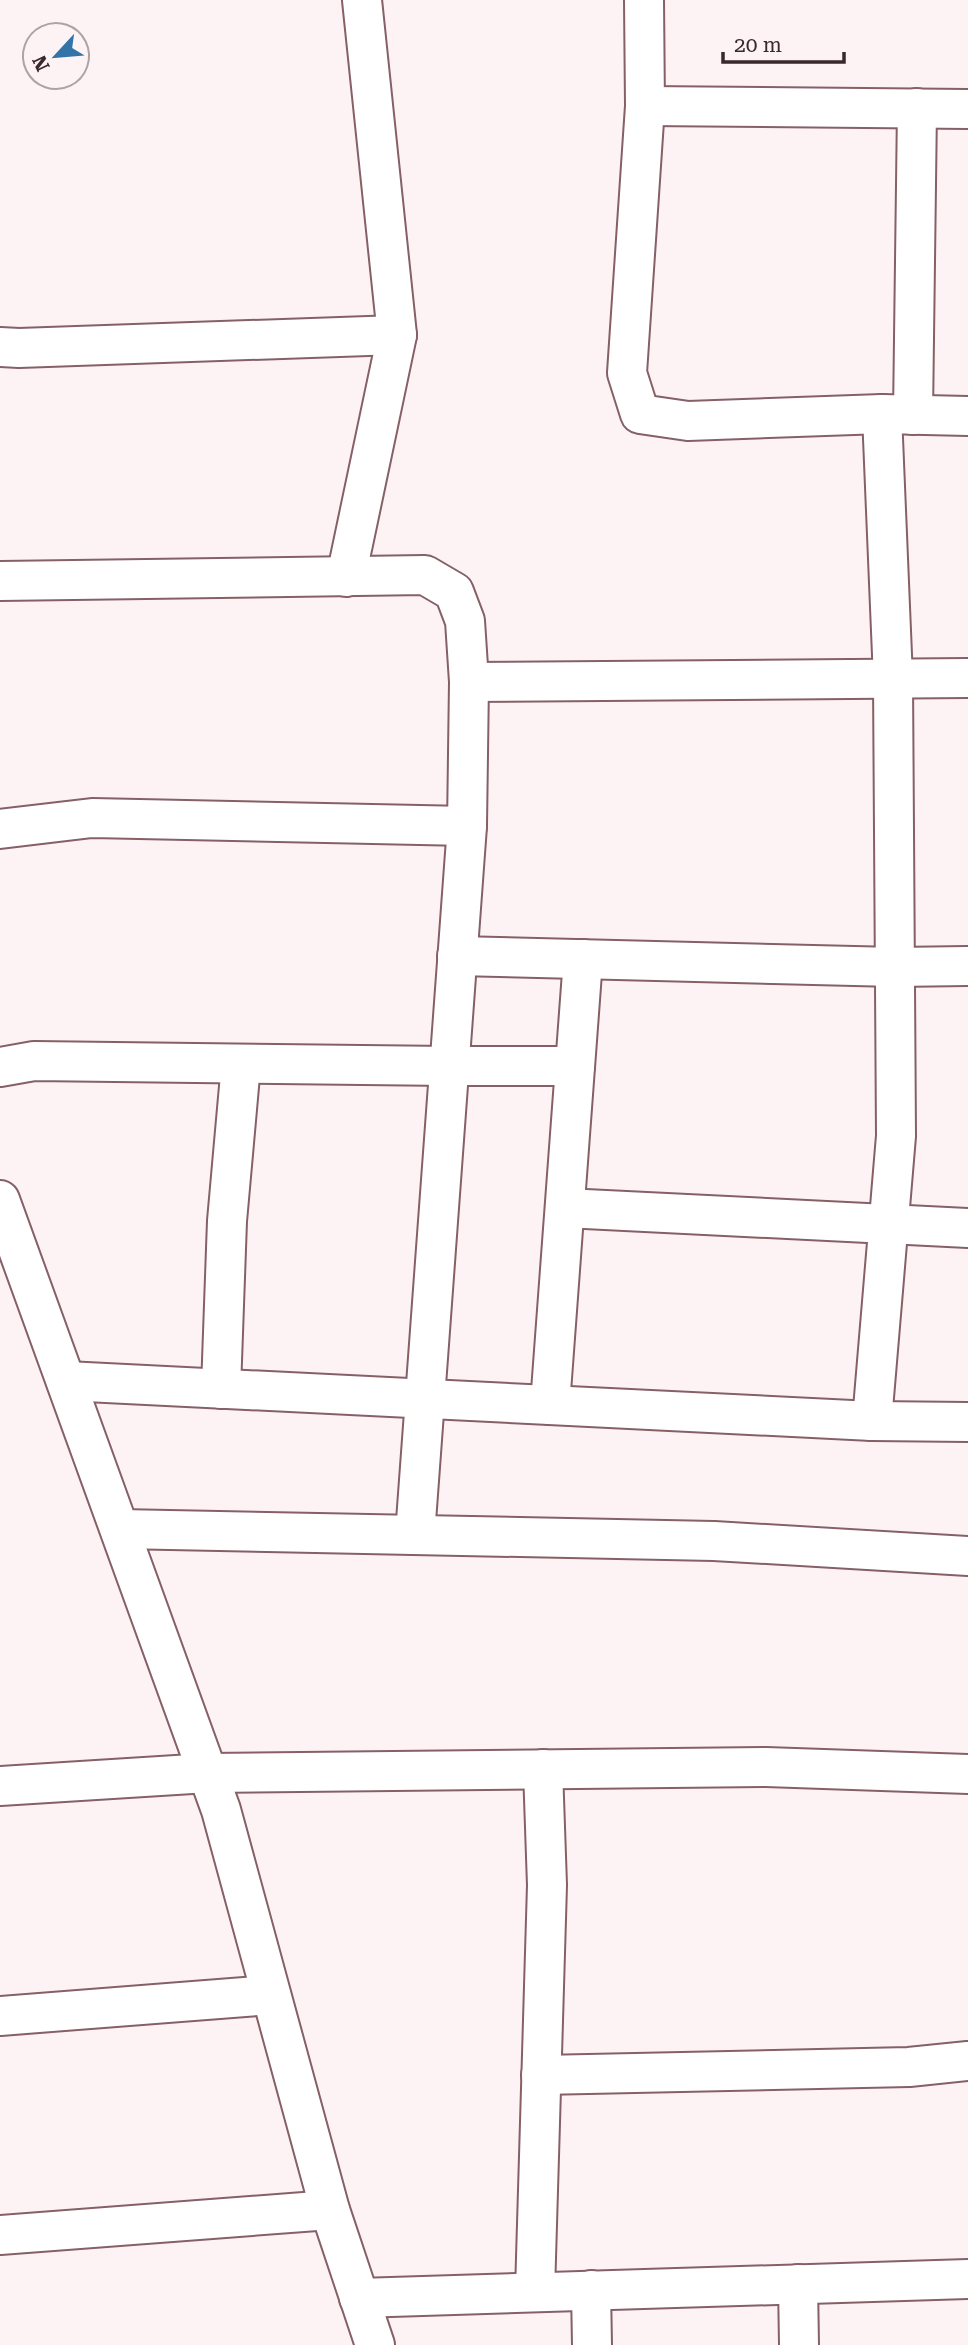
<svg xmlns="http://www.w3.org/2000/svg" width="968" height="2345" font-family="'Roboto Serif',serif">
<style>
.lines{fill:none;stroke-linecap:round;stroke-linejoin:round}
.minor-casing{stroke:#856066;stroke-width:42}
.minor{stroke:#fff;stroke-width:38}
</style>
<rect width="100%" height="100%" fill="#fdf3f5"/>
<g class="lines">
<g class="minor-casing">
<g id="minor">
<polyline points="644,0 645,106 627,373 640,414 688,421 882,414 968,416"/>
<polyline points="645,106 968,109"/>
<polyline points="0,347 19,348 397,335"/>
<polyline points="913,415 917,108"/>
<polyline points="346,577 397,335 362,0"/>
<polyline points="0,581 425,575 454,592 465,621 469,682 467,826 415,1535"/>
<polyline points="469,682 968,678"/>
<polyline points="0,829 92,818 467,826"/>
<polyline points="457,956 895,967 968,966"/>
<polyline points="0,1067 34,1061 449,1066 575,1066"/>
<polyline points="0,1200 221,1810 330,2210 375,2345"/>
<polyline points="565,1208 968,1228"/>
<polyline points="66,1381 872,1421 968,1422"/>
<polyline points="221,1389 227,1221 241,1064"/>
<polyline points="550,1405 583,959"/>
<polyline points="872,1421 896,1136 893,679 882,414"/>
<polyline points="120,1529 714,1541 968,1556"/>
<polyline points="0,1786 208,1773 766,1767 968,1774"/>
<polyline points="0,2016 271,1995"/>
<polyline points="541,2075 909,2067 968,2061"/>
<polyline points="0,2235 330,2210"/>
<polyline points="798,2284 799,2345"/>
<polyline points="591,2290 592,2345"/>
<polyline points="535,2292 547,1885 543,1769"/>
<polyline points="359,2298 968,2279"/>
</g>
</g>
<use href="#minor" class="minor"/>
</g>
<g transform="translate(56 56) rotate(244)"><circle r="33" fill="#fdf3f5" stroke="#afa2a5" stroke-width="2"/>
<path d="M0-5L12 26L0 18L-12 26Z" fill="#3274aa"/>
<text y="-10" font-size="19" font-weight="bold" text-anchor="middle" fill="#39292c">N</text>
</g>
<path d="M723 52v10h121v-10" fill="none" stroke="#39292c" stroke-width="3.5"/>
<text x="734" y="52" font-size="21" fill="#39292c" stroke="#fdf3f5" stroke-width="5" paint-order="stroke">20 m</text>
</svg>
